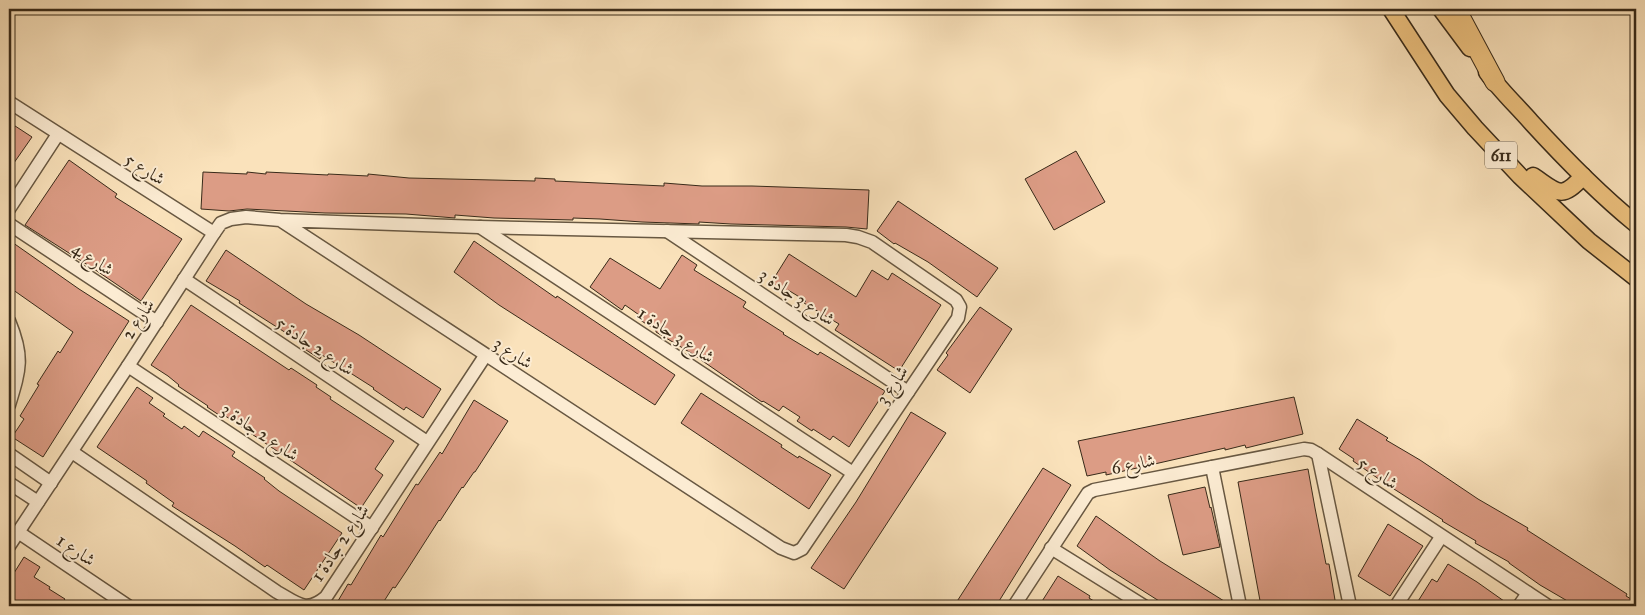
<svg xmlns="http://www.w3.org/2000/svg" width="1645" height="615" font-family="'IM FELL Great Primer',Amiri,serif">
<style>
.building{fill:#dc9c85;stroke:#382a19}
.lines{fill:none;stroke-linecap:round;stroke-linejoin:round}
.minor-casing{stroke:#685842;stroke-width:15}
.major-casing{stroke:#382a19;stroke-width:19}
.highway-casing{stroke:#382a19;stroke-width:21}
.minor{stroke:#fcecd3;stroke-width:12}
.major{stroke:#edc17e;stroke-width:16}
.highway{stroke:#edc17e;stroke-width:19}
.labels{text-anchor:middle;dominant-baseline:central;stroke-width:4;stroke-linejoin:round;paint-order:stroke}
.shield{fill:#fcecd3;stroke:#736451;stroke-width:1}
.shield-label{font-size:16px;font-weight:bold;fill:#382a19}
.street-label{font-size:18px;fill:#382a19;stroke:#fcecd3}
</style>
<rect width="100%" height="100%" fill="#fae2bb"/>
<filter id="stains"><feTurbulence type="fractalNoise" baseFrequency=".004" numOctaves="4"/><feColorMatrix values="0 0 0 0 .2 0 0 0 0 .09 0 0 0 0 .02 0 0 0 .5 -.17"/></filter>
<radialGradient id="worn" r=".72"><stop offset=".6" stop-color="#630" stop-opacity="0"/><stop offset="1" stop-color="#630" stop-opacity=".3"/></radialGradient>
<g class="building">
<polygon points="9,122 32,137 9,170"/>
<polygon points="1076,151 1105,202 1054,230 1025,179"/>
<polygon points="69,160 117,194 115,197 182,239 141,301 94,269 25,225"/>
<polygon points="203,172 247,174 247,172 266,174 266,172 328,175 328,174 368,176 368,174 409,178 535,181 535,178 555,179 555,181 664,186 664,183 702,186 752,186 869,190 867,229 846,227 731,224 699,222 699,224 642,222 600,219 573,218 573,220 494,218 455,215 455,218 406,214 325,213 247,209 229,211 201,209"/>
<polygon points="898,201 998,268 977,297 928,262 895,243 894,244 877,231"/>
<polygon points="9,240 79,289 129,321 43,457 12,437 24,419 20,416 39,385 37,384 58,351 60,353 73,332 9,287"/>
<polygon points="474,241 520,273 556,298 557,296 675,375 655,405 499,305 454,272"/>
<polygon points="226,250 306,304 359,335 441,389 423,418 406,407 404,410 373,389 374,388 322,355 320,359 303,348 305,345 239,303 240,301 206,281"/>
<polygon points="789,254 856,297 872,270 888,280 892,273 941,305 899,371 835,330 839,324 804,303 806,301 788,290 786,293 771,283"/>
<polygon points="682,255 697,265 694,270 746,302 743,307 784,333 783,334 818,355 820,352 885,391 849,447 833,436 830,440 813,429 812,431 797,421 800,417 783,406 779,411 763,401 762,402 691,353 656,332 656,330 640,320 642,317 625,305 622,310 590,287 610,258 660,289"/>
<polygon points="191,305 289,370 291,368 317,385 316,387 331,397 330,399 394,441 375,469 383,475 361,508 240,426 224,415 222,417 207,407 208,406 178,386 179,385 168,376 151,365"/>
<polygon points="980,307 1012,329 970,393 937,370 948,355 946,353"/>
<polygon points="137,387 153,398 149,403 165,414 163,416 182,429 184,426 199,437 203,431 220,442 235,452 232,456 265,478 264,479 279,491 342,533 304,590 267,565 265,567 235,546 172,506 174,503 146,483 147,481 97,447"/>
<polygon points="701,393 782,445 781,447 798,458 799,456 831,475 809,509 681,423"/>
<polygon points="1294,397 1303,434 1246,448 1245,445 1225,450 1225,448 1106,475 1106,472 1087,476 1078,441"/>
<polygon points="474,400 508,421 475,472 474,472 463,488 462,487 440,521 439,520 407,570 395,588 393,587 381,606 335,606 348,584 351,585 381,535 383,537 416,484 418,485 440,452 442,454"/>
<polygon points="911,412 946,433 844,589 811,568 856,502"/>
<polygon points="1357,419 1388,438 1386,440 1420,460 1478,499 1528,528 1527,530 1627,594 1626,596 1636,602 1636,606 1576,606 1540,585 1509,563 1509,562 1475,543 1476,541 1442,521 1443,520 1386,484 1353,461 1354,459 1339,449"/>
<polygon points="1043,468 1071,485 996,606 954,606"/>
<polygon points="1308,469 1315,508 1326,564 1329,564 1336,606 1261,606 1238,482"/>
<polygon points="1205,487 1210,508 1211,507 1220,547 1183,555 1168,495"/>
<polygon points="1096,516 1160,561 1232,606 1167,606 1110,570 1077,546"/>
<polygon points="1388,524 1423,546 1390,596 1358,576"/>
<polygon points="24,557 40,567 34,577 50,587 49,589 65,599 60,606 9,606 9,581"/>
<polygon points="1448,564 1477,582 1511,606 1415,606 1432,579 1437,582"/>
<polygon points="1058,576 1090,596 1089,598 1102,606 1039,606"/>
</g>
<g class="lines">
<g class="minor-casing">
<g id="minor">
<polyline points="9,102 214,233"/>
<polyline points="9,209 58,134"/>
<polyline points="9,224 157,322"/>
<polyline points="480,227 853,473"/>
<polyline points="667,231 908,392"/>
<polyline points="184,279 427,442"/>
<path d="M9,321C24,357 20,369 9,405"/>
<polyline points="128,366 372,528"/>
<path d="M72,452L277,592C297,603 306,614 326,597L485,356"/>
<polyline points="9,454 51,483"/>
<polyline points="1318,454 1350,606"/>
<polyline points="1212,467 1240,606"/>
<polyline points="9,483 38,502"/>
<polyline points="18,532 128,606"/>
<polyline points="9,546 128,366 214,233 221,223 231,219 246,217 280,220 479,227 846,235 858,237 872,242 956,300 960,307 958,318 802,549 794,553 781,548 280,220"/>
<polyline points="1051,548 1144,606"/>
<polyline points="1014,606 1088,493 1094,490 1304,449 1311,450 1318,454 1548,606"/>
<polyline points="1396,606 1441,537"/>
<polyline points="1519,606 1528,593"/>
</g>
</g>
<g class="major-casing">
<g id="major">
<polyline points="1391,9 1447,95 1475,128 1520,176 1589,241 1636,278"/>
<polyline points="1441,9 1470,48"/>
<path d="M1487,72C1500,90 1516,105 1531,122C1563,157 1598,193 1636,224"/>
<path d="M1533,176C1556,191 1561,202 1583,176"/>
</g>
</g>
<g class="highway-casing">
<polyline id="highway" points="1456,9 1495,82"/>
</g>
<use href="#minor" class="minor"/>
<use href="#major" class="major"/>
<use href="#highway" class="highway"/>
</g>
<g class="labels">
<rect class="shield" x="1485" y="141.5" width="32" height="27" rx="4"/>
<g class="shield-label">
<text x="1501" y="155">611</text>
</g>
<g class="street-label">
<text transform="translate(145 169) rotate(32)">شارع 5</text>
<text transform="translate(93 259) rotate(33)">شارع 4</text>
<text transform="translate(797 297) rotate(34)">شارع 3 جادة 3</text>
<text transform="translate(138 319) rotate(-57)">شارع 2</text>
<text transform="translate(676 335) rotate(33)">شارع 3 جادة 1</text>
<text transform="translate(315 346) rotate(34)">شارع 2 جادة 5</text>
<text transform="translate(513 353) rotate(33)">شارع 3</text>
<text transform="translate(892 385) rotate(-56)">شارع 3</text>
<text transform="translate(260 432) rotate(34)">شارع 2 جادة 3</text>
<text transform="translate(1133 464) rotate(-11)">شارع 6</text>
<text transform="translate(1378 473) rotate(34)">شارع 5</text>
<text transform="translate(340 543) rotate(-56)">شارع 2 جادة 1</text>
<text transform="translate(76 550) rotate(34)">شارع 1</text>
</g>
</g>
<rect width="1645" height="615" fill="none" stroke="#fae2bb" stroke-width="30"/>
<rect x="10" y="10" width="1625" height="595" fill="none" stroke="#382a19" stroke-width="2.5"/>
<rect x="15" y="15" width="1615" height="585" fill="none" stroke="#382a19"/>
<rect width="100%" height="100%" filter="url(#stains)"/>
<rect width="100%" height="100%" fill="url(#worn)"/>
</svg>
